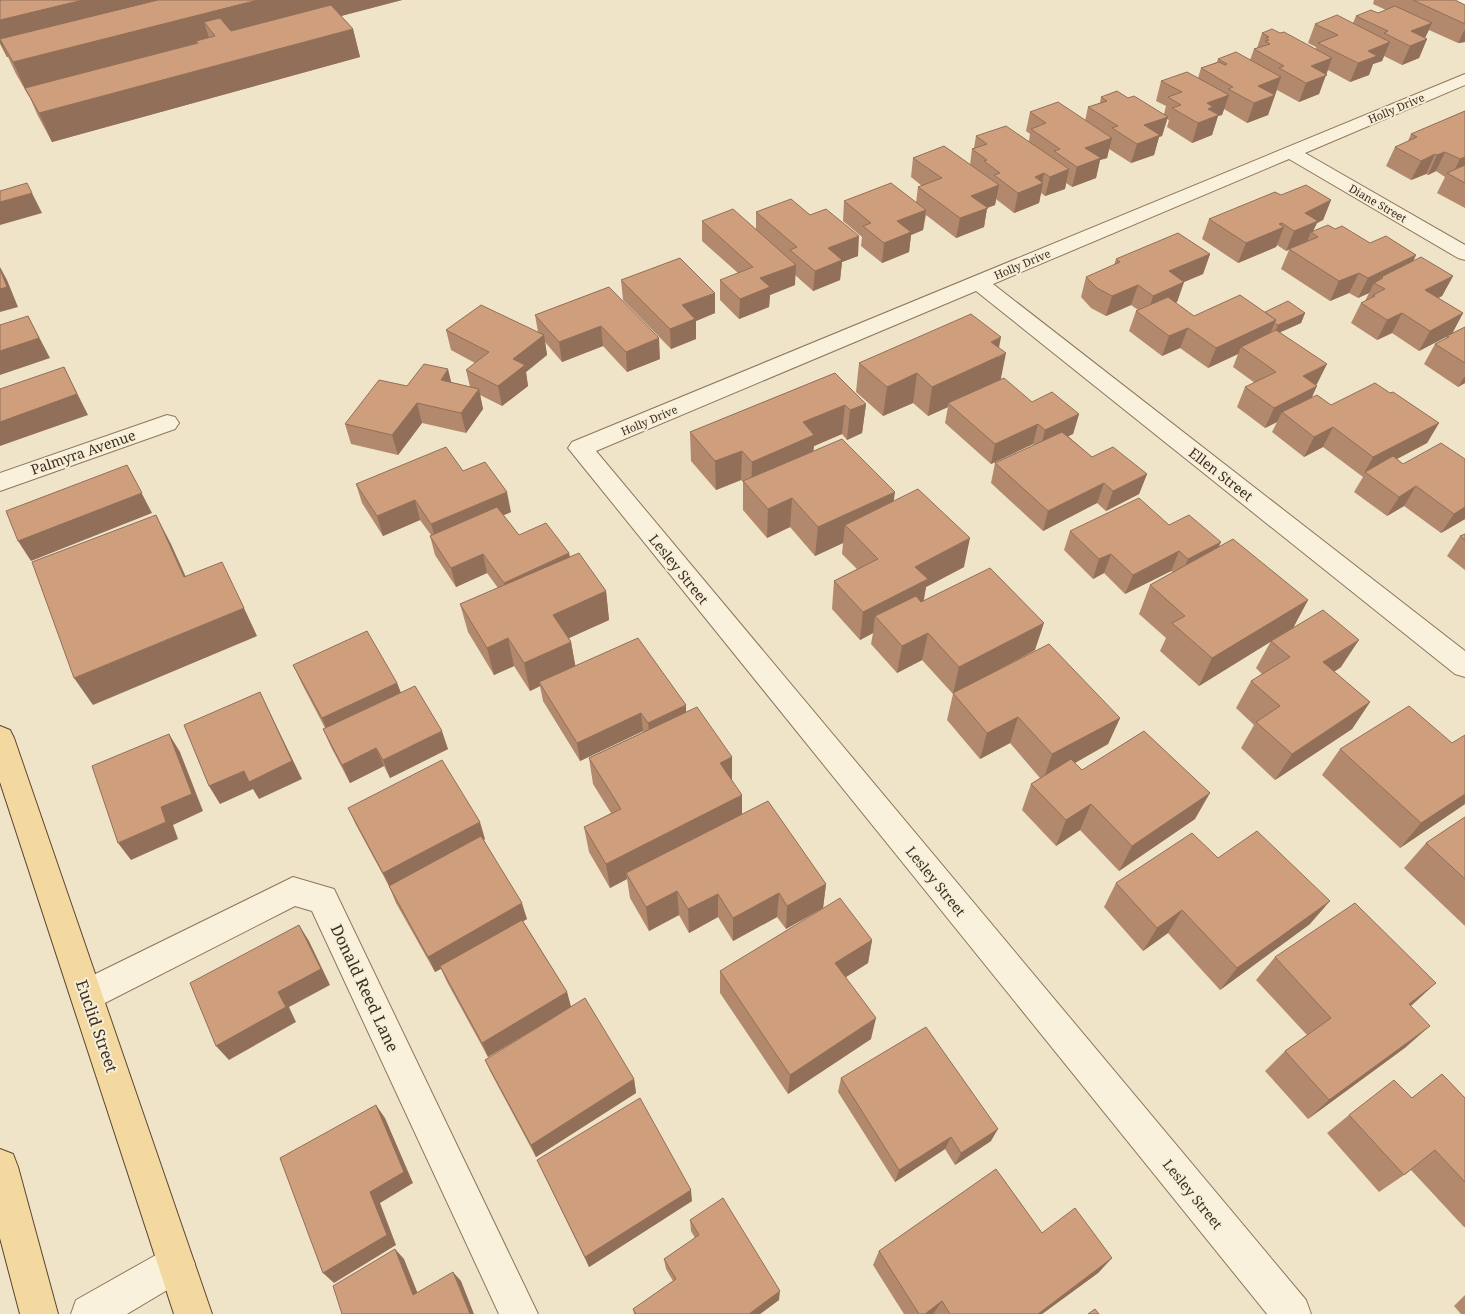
<svg xmlns="http://www.w3.org/2000/svg" width="1465" height="1314" font-family="'Noto Serif',serif">
<style>
.lines{fill:none;stroke-linecap:round;stroke-linejoin:round}
.minor-casing{stroke:#8d765c;stroke-width:2}
.primary-casing{stroke:#5b4430;stroke-width:2}
.minor{fill:#faf1dc;fill-rule:evenodd}
.primary{fill:#f3d9a0;fill-rule:evenodd}
.wall{fill:#b2896c}
.shaded-wall{fill:#916f58}
.building{fill:#cf9f7d;stroke:#916f58}
.labels{text-anchor:middle;dominant-baseline:central;stroke-width:4;stroke-linejoin:round;paint-order:stroke}
.far-street-label{font-size:11px;fill:#3d2e20;stroke:#f7eed8}
.street-label{font-size:14px;fill:#3d2e20;stroke:#f7eed8}
.near-street-label{font-size:16px;fill:#3d2e20;stroke:#f7eed8}
</style>
<rect width="100%" height="100%" fill="#f0e4c8"/>
<g class="lines">
<g class="minor-casing">
<g id="minor">
<polygon points="1455,0 1465,0 1465,6 1457,3"/>
<polygon points="1465,74 1465,85 1305,153 1465,245 1465,260 1458,258 1289,159 993,284 1465,651 1465,677 1455,674 976,291 596,451 1306,1300 1311,1314 1267,1314 568,448 572,442"/>
<polygon points="167,415 175,417 179,423 175,429 0,491 0,473"/>
<polygon points="293,877 334,889 538,1314 499,1314 312,911 295,906 99,1006 87,1011 75,1006 70,995 75,984"/>
<polygon points="176,1245 189,1251 195,1264 189,1277 127,1314 71,1314 76,1300 163,1251"/>
</g>
</g>
<g class="primary-casing">
<g id="primary">
<polygon points="0,726 10,730 14,738 212,1314 174,1314 0,782"/>
<polygon points="0,1149 13,1154 18,1167 58,1314 20,1314 0,1238"/>
</g>
</g>
<use href="#minor" class="minor"/>
<use href="#primary" class="primary"/>
</g>
<g class="wall">
<polygon points="0,0 402,0 341,16 353,29 360,57 52,142 38,116 30,98 16,74 8,57 7,57 0,44"/>
<polygon points="1374,0 1455,0 1465,5 1465,42 1458,43 1429,30 1425,38 1427,39 1419,58 1402,65 1384,56 1382,61 1373,64 1369,75 1350,82 1328,70 1319,94 1299,102 1277,90 1268,115 1247,123 1224,109 1222,115 1218,116 1212,135 1192,143 1167,127 1169,120 1167,119 1162,136 1159,137 1154,155 1131,163 1109,149 1107,158 1100,160 1096,178 1072,187 1066,183 1065,189 1045,196 1041,193 1039,203 1014,213 996,199 995,205 987,208 984,227 956,238 926,215 923,230 911,235 909,252 882,263 861,246 862,237 843,221 844,201 916,203 918,187 922,186 911,177 913,158 970,165 972,149 974,148 976,136 1029,141 1030,134 1026,131 1030,112 1085,121 1088,107 1100,103 1101,97 1128,98 1164,114 1166,106 1156,101 1161,81 1198,78 1201,68 1217,62 1218,59 1250,60 1254,49 1257,48 1262,33 1280,33 1316,49 1316,47 1308,43 1315,24 1353,23 1356,16 1378,13 1386,10 1373,4"/>
<polygon points="1465,111 1465,208 1437,193 1445,177 1436,171 1428,175 1426,174 1411,180 1386,166 1395,147 1408,141 1411,134"/>
<polygon points="1281,195 1331,200 1323,220 1317,223 1313,231 1335,229 1370,243 1416,255 1413,262 1453,276 1442,296 1438,298 1463,313 1452,333 1465,327 1465,383 1458,387 1424,364 1435,344 1446,338 1447,336 1419,351 1392,333 1377,340 1351,323 1361,303 1365,301 1369,293 1358,298 1349,293 1330,301 1281,269 1289,250 1286,251 1277,245 1276,247 1238,263 1202,239 1209,219"/>
<polygon points="756,212 858,256 842,262 840,280 813,291 795,275 795,285 770,295 769,307 739,319 720,300 720,280 738,273 702,241 702,221 756,229"/>
<polygon points="1210,254 1203,274 1184,282 1177,302 1175,303 1194,316 1265,312 1305,313 1301,323 1280,332 1317,384 1316,385 1312,397 1331,405 1390,393 1439,423 1427,443 1397,459 1403,464 1465,459 1465,519 1441,533 1404,506 1387,516 1354,492 1363,477 1323,447 1304,457 1272,432 1277,422 1265,428 1237,407 1245,387 1255,383 1233,367 1238,354 1208,368 1180,348 1162,356 1129,331 1136,311 1138,310 1131,305 1106,316 1091,308 1081,297 1086,277 1114,265 1116,259"/>
<polygon points="621,280 715,313 696,321 696,339 671,349 623,300"/>
<polygon points="609,287 660,359 627,372 603,346 562,362 545,342 547,355 526,372 528,386 502,406 480,395 483,409 466,433 422,423 398,455 351,444 345,424 451,382 470,387 466,370 475,363 451,350 446,330 538,332 535,315"/>
<polygon points="999,347 1000,380 1032,402 1079,414 1073,434 1068,436 1092,457 1147,474 1139,494 1106,511 1097,503 1043,531 991,483 995,463 1034,445 1033,444 991,464 945,423 948,407 928,416 913,403 883,416 856,392 859,363"/>
<polygon points="835,373 866,404 862,433 847,440 842,434 814,446 813,451 894,501 964,567 926,587 924,600 1035,650 993,673 1120,718 1108,744 1075,763 1082,770 1195,819 1119,871 1080,830 1056,846 1022,810 1031,784 1040,778 1010,743 980,759 947,720 953,694 922,660 897,673 871,644 873,633 860,640 832,609 834,581 857,569 842,554 843,543 815,556 790,527 767,538 743,510 743,482 741,480 716,490 691,461 690,432"/>
<polygon points="463,471 511,512 503,515 519,535 569,553 570,557 606,591 609,620 569,638 571,642 575,666 686,712 732,757 732,780 742,814 826,884 823,908 786,929 777,917 733,941 718,917 689,933 679,915 649,931 630,898 627,879 610,888 589,852 584,827 611,813 593,784 589,758 643,732 643,731 580,761 543,701 540,686 530,691 514,666 494,675 468,632 460,604 498,588 487,573 456,587 435,555 430,536 431,535 420,520 383,536 362,503 356,484"/>
<polygon points="1169,525 1219,546 1308,600 1293,628 1341,667 1334,672 1370,702 1352,729 1275,780 1241,748 1254,725 1236,708 1251,681 1262,674 1256,668 1271,641 1199,686 1160,651 1166,638 1139,614 1150,585 1173,572 1171,571 1125,594 1104,573 1093,579 1064,550 1070,531"/>
<polygon points="1465,534 1465,570 1447,556 1460,536"/>
<polygon points="293,665 397,683 401,693 448,749 390,778 384,766 350,783 331,747 323,729 325,728 302,684"/>
<polygon points="1340,749 1465,804 1400,848 1322,775"/>
<polygon points="348,808 485,839 484,840 527,919 523,921 567,992 571,1007 488,1057 447,982 441,969 435,972 396,903 389,886 356,825"/>
<polygon points="1465,817 1465,926 1404,868 1426,843"/>
<polygon points="1218,858 1310,924 1220,990 1168,933 1143,951 1104,907 1116,883"/>
<polygon points="872,940 868,963 846,977 871,1039 788,1094 720,993 720,971"/>
<polygon points="1275,957 1411,1006 1406,1047 1308,1119 1265,1071 1285,1051 1307,1035 1256,980"/>
<polygon points="485,1060 634,1079 636,1093 536,1157 491,1073"/>
<polygon points="1442,1074 1465,1098 1465,1227 1464,1227 1411,1170 1404,1175 1379,1192 1327,1133 1349,1115 1412,1098"/>
<polygon points="841,1078 991,1141 955,1165 945,1149 895,1182 838,1092"/>
<polygon points="537,1160 692,1201 589,1267"/>
<polygon points="690,1220 779,1300 760,1314 634,1314 633,1309 673,1281 666,1269 664,1259 695,1238 691,1231"/>
<polygon points="1042,1233 1112,1258 1098,1273 1042,1314 904,1314 873,1265 879,1251"/>
<polygon points="1465,1295 1465,1314 1461,1314 1454,1306"/>
</g>
<g class="shaded-wall">
<polygon points="83,0 175,0 0,39 0,20"/>
<polygon points="258,0 402,0 219,48 215,36 204,22 213,50 198,43 196,41 200,53 25,88 29,98 13,62"/>
<polygon points="1432,23 1424,40 1427,39 1419,58 1402,65 1410,46 1411,31"/>
<polygon points="353,29 360,57 52,142 39,113"/>
<polygon points="1465,29 1465,42 1458,43"/>
<polygon points="0,39 8,57 7,57 0,42"/>
<polygon points="1390,42 1382,61 1373,64 1369,75 1350,82 1358,63 1368,51"/>
<polygon points="1332,58 1319,94 1299,102 1306,83 1311,66"/>
<polygon points="1281,77 1268,115 1247,123 1254,103 1258,86"/>
<polygon points="1229,95 1222,115 1218,116 1212,135 1192,143 1198,123 1207,103"/>
<polygon points="1168,117 1162,136 1159,137 1154,155 1131,163 1137,144 1144,125"/>
<polygon points="1112,138 1107,158 1100,160 1096,178 1072,187 1077,167 1085,148"/>
<polygon points="1445,152 1436,171 1428,175 1437,155"/>
<polygon points="1435,154 1426,174 1411,180 1421,161"/>
<polygon points="1465,157 1465,172 1452,175 1460,159"/>
<polygon points="1069,169 1065,189 1045,196 1050,177"/>
<polygon points="1044,173 1042,184 1043,183 1039,203 1014,213 1018,193 1035,177"/>
<polygon points="999,185 995,205 987,208 984,227 956,238 960,218 971,196"/>
<polygon points="32,193 42,213 0,225 0,202"/>
<polygon points="1331,200 1323,220 1317,223 1312,233 1311,232 1307,242 1289,249 1286,251 1294,231 1305,213"/>
<polygon points="926,210 923,230 911,235 909,252 882,263 884,243 897,221"/>
<polygon points="1282,223 1280,229 1284,227 1276,247 1238,263 1246,243"/>
<polygon points="859,236 858,256 842,262 840,280 813,291 815,271 828,248"/>
<polygon points="1210,254 1203,274 1184,282 1177,302 1147,316 1153,296 1169,271"/>
<polygon points="1416,255 1406,275 1383,278 1381,277 1378,285 1374,283 1369,293 1358,298 1368,278"/>
<polygon points="796,265 795,285 770,295 769,307 739,319 740,299 760,278"/>
<polygon points="0,267 7,280 18,307 0,312"/>
<polygon points="1359,273 1349,293 1330,301 1339,281"/>
<polygon points="1453,276 1442,296 1414,310 1425,290"/>
<polygon points="1138,285 1131,305 1106,316 1112,296"/>
<polygon points="715,293 715,313 696,321 696,339 671,349 670,329 682,305"/>
<polygon points="1305,313 1301,323 1274,335 1278,325"/>
<polygon points="1402,313 1392,333 1377,340 1387,320"/>
<polygon points="1463,313 1452,334 1419,351 1430,331"/>
<polygon points="28,316 50,358 0,375 0,351"/>
<polygon points="1276,320 1267,340 1241,347 1238,354 1208,368 1216,348"/>
<polygon points="601,326 603,346 562,362 559,342"/>
<polygon points="1188,328 1180,348 1162,356 1169,336"/>
<polygon points="544,335 547,355 526,372 528,386 502,406 498,386 513,359"/>
<polygon points="1001,337 997,358 1006,353 1000,383 948,403 948,407 928,416 932,387 991,342"/>
<polygon points="659,338 660,359 627,372 626,352"/>
<polygon points="1327,364 1317,384 1294,396 1303,376"/>
<polygon points="64,367 88,415 0,446 0,422"/>
<polygon points="448,369 453,389 441,380"/>
<polygon points="917,373 913,403 883,416 887,387"/>
<polygon points="1465,376 1465,383 1458,387"/>
<polygon points="1317,386 1308,406 1282,412 1277,422 1265,428 1274,408"/>
<polygon points="479,389 483,409 466,433 461,413"/>
<polygon points="417,403 422,423 398,455 392,435"/>
<polygon points="866,404 862,433 847,440 850,410"/>
<polygon points="845,405 842,434 814,446 812,464 751,491 752,462 803,422"/>
<polygon points="1079,414 1073,434 1040,450 1045,430"/>
<polygon points="1439,423 1427,443 1368,474 1365,472 1362,477 1373,457"/>
<polygon points="1038,424 1033,444 991,464 995,444"/>
<polygon points="1333,427 1323,447 1304,457 1314,437"/>
<polygon points="742,451 741,480 716,490 715,461"/>
<polygon points="127,465 152,513 31,561 18,541"/>
<polygon points="1147,474 1139,494 1106,511 1113,491"/>
<polygon points="1104,483 1097,503 1043,531 1048,511"/>
<polygon points="1416,486 1404,506 1387,516 1399,497"/>
<polygon points="507,492 511,512 437,544 431,524"/>
<polygon points="895,492 891,521 845,525 843,543 815,556 818,527"/>
<polygon points="792,498 790,527 767,538 768,509"/>
<polygon points="415,500 420,520 383,536 377,516"/>
<polygon points="1465,507 1465,519 1441,533 1454,514"/>
<polygon points="156,515 171,544 199,606 184,577"/>
<polygon points="970,538 964,567 926,587 922,607 875,616 873,633 860,640 863,612 915,567"/>
<polygon points="1221,542 1212,562 1180,579 1188,559"/>
<polygon points="1179,551 1171,571 1125,594 1133,575"/>
<polygon points="569,553 572,572 508,602 504,583"/>
<polygon points="483,554 487,573 456,587 451,568"/>
<polygon points="1111,554 1104,573 1093,579 1099,559"/>
<polygon points="606,591 609,620 558,643 553,615"/>
<polygon points="1308,600 1293,628 1199,686 1212,658"/>
<polygon points="244,608 257,636 93,705 74,678"/>
<polygon points="1044,623 1035,650 953,694 959,667"/>
<polygon points="928,633 922,660 897,673 902,646"/>
<polygon points="508,638 514,666 494,675 487,648"/>
<polygon points="1359,640 1341,667 1306,690 1323,662"/>
<polygon points="571,642 576,669 539,682 540,686 530,691 524,663"/>
<polygon points="397,683 404,701 330,737 322,718"/>
<polygon points="260,692 302,779 259,799 253,789 220,804 209,786"/>
<polygon points="1370,702 1352,729 1275,780 1292,754"/>
<polygon points="686,705 686,723 650,741 648,723"/>
<polygon points="641,713 643,731 580,761 577,743"/>
<polygon points="1018,717 1010,743 980,759 987,733"/>
<polygon points="1120,718 1108,744 1043,781 1052,754"/>
<polygon points="442,731 448,749 390,778 383,760"/>
<polygon points="169,734 180,752 203,811 173,825 178,839 131,860 118,843 161,807"/>
<polygon points="376,748 384,766 350,783 342,765"/>
<polygon points="732,757 732,783 720,763"/>
<polygon points="1210,793 1195,819 1119,871 1132,846"/>
<polygon points="1465,794 1465,804 1400,848 1421,823"/>
<polygon points="742,795 742,820 626,873 627,879 610,888 606,864"/>
<polygon points="1091,804 1080,830 1056,846 1066,820"/>
<polygon points="480,822 485,839 391,890 383,873"/>
<polygon points="826,884 823,908 786,929 787,906"/>
<polygon points="677,891 679,915 649,931 646,907"/>
<polygon points="779,893 777,917 733,941 733,918"/>
<polygon points="718,894 718,917 689,933 688,909"/>
<polygon points="1330,901 1310,924 1220,990 1237,968"/>
<polygon points="522,903 527,919 435,972 428,957"/>
<polygon points="1182,910 1168,933 1143,951 1157,928"/>
<polygon points="299,925 309,941 330,985 289,1007 296,1022 229,1060 216,1046 278,992"/>
<polygon points="872,940 868,963 832,986 835,963"/>
<polygon points="1436,983 1412,1005 1385,1026 1409,1004"/>
<polygon points="567,992 571,1007 488,1057 482,1043"/>
<polygon points="876,1018 871,1039 788,1094 790,1075"/>
<polygon points="1430,1026 1406,1047 1308,1119 1329,1100"/>
<polygon points="634,1079 636,1093 536,1157 531,1145"/>
<polygon points="376,1105 385,1118 413,1183 380,1203 396,1245 334,1283 323,1273 370,1192"/>
<polygon points="998,1129 991,1141 955,1165 961,1153"/>
<polygon points="951,1137 945,1149 895,1182 899,1170"/>
<polygon points="691,1190 692,1201 589,1267 585,1257"/>
<polygon points="395,1249 404,1259 422,1304 413,1295"/>
<polygon points="1112,1258 1098,1273 1042,1314 1038,1314"/>
<polygon points="453,1272 461,1281 474,1314 470,1314"/>
<polygon points="780,1291 779,1300 760,1314 749,1314"/>
<polygon points="942,1301 933,1314 925,1314"/>
</g>
<g class="building">
<polygon points="0,0 83,0 0,20"/>
<polygon points="158,0 258,0 13,62 0,39"/>
<polygon points="1413,0 1455,0 1465,5 1465,24"/>
<polygon points="331,5 353,29 39,113 25,88 198,43 196,41 215,36 204,22 220,18 231,31"/>
<polygon points="1395,6 1432,23 1411,31 1427,39 1410,46 1384,33 1388,31 1356,16 1371,10 1378,13"/>
<polygon points="1337,15 1390,42 1368,51 1377,56 1358,63 1318,43 1338,35 1315,24"/>
<polygon points="1272,29 1280,33 1284,32 1332,58 1311,66 1327,75 1306,83 1279,68 1284,66 1254,49 1270,44 1265,41 1269,40 1266,38 1269,37 1262,33"/>
<polygon points="1236,52 1281,77 1258,86 1275,95 1254,103 1228,89 1233,87 1201,68 1219,62 1225,65 1227,64 1218,59"/>
<polygon points="1187,72 1229,95 1207,103 1213,107 1208,109 1219,115 1198,123 1172,108 1181,105 1168,97 1182,92 1161,81"/>
<polygon points="1117,91 1128,98 1134,96 1168,117 1144,125 1160,135 1137,144 1112,128 1118,126 1088,107 1107,101 1101,97"/>
<polygon points="1058,102 1112,138 1085,148 1101,158 1077,167 1054,151 1060,149 1031,129 1046,123 1030,112"/>
<polygon points="1465,111 1465,157 1460,159 1445,152 1437,155 1435,154 1421,161 1395,147 1417,137 1411,134"/>
<polygon points="1006,126 1069,169 1050,177 1044,173 1035,177 1043,183 1018,193 994,175 1000,173 984,161 987,160 972,149 987,144 976,136"/>
<polygon points="944,146 999,185 971,196 988,208 960,218 918,187 942,178 913,158"/>
<polygon points="1465,165 1465,183 1447,173"/>
<polygon points="27,183 32,193 0,202 0,191"/>
<polygon points="891,183 926,210 897,221 911,232 884,243 863,226 871,223 844,201"/>
<polygon points="1306,185 1331,200 1305,213 1318,221 1294,231 1282,223 1279,224 1284,227 1246,243 1209,219 1275,192 1281,195"/>
<polygon points="791,199 810,215 826,209 859,236 828,248 842,260 815,271 790,250 797,247 756,212"/>
<polygon points="733,209 796,265 760,278 770,287 740,299 720,280 753,267 702,221"/>
<polygon points="1328,225 1335,229 1342,226 1370,243 1386,236 1416,255 1368,278 1359,273 1339,281 1289,249 1318,237 1311,232"/>
<polygon points="1178,233 1210,254 1169,271 1184,282 1153,296 1138,285 1112,296 1097,288 1086,277 1120,262 1116,259"/>
<polygon points="1421,257 1453,276 1425,290 1463,313 1430,331 1402,313 1387,320 1361,303 1375,296 1373,295 1385,289 1374,283 1383,278 1381,277"/>
<polygon points="680,258 715,293 682,305 695,319 670,329 621,280"/>
<polygon points="0,269 7,287 0,289"/>
<polygon points="609,287 659,338 626,352 601,326 559,342 535,315"/>
<polygon points="1240,295 1276,320 1216,348 1188,328 1169,336 1136,311 1168,297 1194,316"/>
<polygon points="1288,301 1305,313 1278,325 1274,323 1276,320 1265,312"/>
<polygon points="481,305 544,335 513,359 525,365 498,386 466,370 489,352 446,330"/>
<polygon points="971,314 1001,337 991,342 1006,353 932,387 917,373 887,387 859,363"/>
<polygon points="28,316 39,338 0,351 0,325"/>
<polygon points="1465,327 1465,363 1435,344 1449,337 1447,336"/>
<polygon points="1276,330 1327,364 1303,376 1317,386 1274,408 1245,387 1276,372 1241,347"/>
<polygon points="424,364 448,369 441,380 479,389 461,413 417,403 392,435 345,424 379,380 407,386"/>
<polygon points="64,367 77,394 0,422 0,389"/>
<polygon points="835,373 866,404 850,410 845,405 803,422 814,435 752,462 742,451 715,461 690,432"/>
<polygon points="1004,378 1032,402 1052,392 1079,414 1045,430 1038,424 995,444 948,403"/>
<polygon points="1375,383 1390,393 1393,392 1439,423 1373,457 1333,427 1314,437 1282,412 1317,395 1331,405"/>
<polygon points="1062,432 1092,457 1113,447 1147,474 1113,491 1104,483 1048,511 995,463"/>
<polygon points="842,439 895,492 818,527 792,498 768,509 743,481"/>
<polygon points="1441,443 1465,459 1465,507 1454,514 1416,486 1399,497 1365,472 1393,456 1403,464"/>
<polygon points="446,447 463,471 485,462 507,492 431,524 415,500 377,516 356,484"/>
<polygon points="127,465 142,493 18,541 6,511"/>
<polygon points="918,489 970,538 915,567 928,579 863,612 834,581 878,559 845,525"/>
<polygon points="1139,498 1169,525 1189,515 1221,542 1188,559 1179,551 1133,575 1111,554 1099,559 1070,531"/>
<polygon points="497,507 519,535 546,523 569,553 504,583 483,554 451,568 430,536"/>
<polygon points="156,515 184,577 222,562 244,608 74,678 32,562"/>
<polygon points="1465,534 1465,540 1460,536"/>
<polygon points="1233,539 1308,600 1212,658 1172,623 1185,616 1150,585"/>
<polygon points="579,553 606,591 553,615 571,642 524,663 508,638 487,648 460,604"/>
<polygon points="990,568 1044,623 959,667 928,633 902,646 875,616 916,596 921,602"/>
<polygon points="1323,610 1359,640 1323,662 1370,702 1292,754 1256,722 1280,706 1251,681 1290,657 1271,641"/>
<polygon points="367,631 397,683 322,718 293,665"/>
<polygon points="638,638 686,705 648,723 641,713 577,743 539,682"/>
<polygon points="1049,644 1120,718 1052,754 1018,717 987,733 953,693"/>
<polygon points="415,686 442,731 383,760 376,748 342,765 323,729"/>
<polygon points="260,692 292,761 249,782 244,771 209,786 184,725"/>
<polygon points="1409,706 1452,743 1465,735 1465,794 1421,823 1340,749"/>
<polygon points="697,707 732,757 720,763 742,795 606,864 584,827 621,809 589,758"/>
<polygon points="1144,731 1210,793 1132,846 1091,804 1066,820 1031,784 1071,759 1082,770"/>
<polygon points="169,734 192,794 161,807 166,822 118,843 92,766"/>
<polygon points="442,760 480,822 383,873 348,808"/>
<polygon points="768,801 826,884 787,906 779,893 733,918 718,894 688,909 677,891 646,907 626,873"/>
<polygon points="1465,817 1465,879 1426,843"/>
<polygon points="1257,831 1330,901 1237,968 1182,910 1157,928 1116,883 1192,833 1218,858"/>
<polygon points="481,836 522,903 428,957 389,886"/>
<polygon points="840,898 872,940 835,963 876,1018 790,1075 720,971"/>
<polygon points="1355,903 1436,983 1409,1004 1430,1026 1329,1100 1285,1051 1331,1018 1275,957"/>
<polygon points="522,920 567,992 482,1043 440,966"/>
<polygon points="299,925 321,969 278,992 286,1007 216,1046 190,983"/>
<polygon points="585,998 634,1079 531,1145 485,1060"/>
<polygon points="926,1027 998,1129 961,1153 951,1137 899,1170 841,1078"/>
<polygon points="1442,1074 1465,1098 1465,1182 1435,1150 1404,1175 1349,1115 1394,1080 1412,1098"/>
<polygon points="640,1098 691,1190 585,1257 537,1160"/>
<polygon points="376,1105 404,1172 370,1192 387,1235 323,1273 280,1158"/>
<polygon points="996,1169 1042,1233 1075,1208 1112,1258 1038,1314 950,1314 942,1301 925,1314 919,1314 879,1251"/>
<polygon points="723,1198 780,1291 749,1314 636,1314 633,1309 676,1279 664,1259 699,1235 690,1220"/>
<polygon points="395,1249 413,1295 453,1272 470,1314 342,1314 333,1286"/>
<polygon points="1095,1309 1099,1314 1088,1314"/>
</g>
<g class="labels">
<g class="far-street-label">
<text transform="translate(1396 108) rotate(-23)">Holly Drive</text>
<text transform="translate(1378 203) rotate(30)">Diane Street</text>
<text transform="translate(1022 264) rotate(-23)">Holly Drive</text>
<text transform="translate(649 420) rotate(-23)">Holly Drive</text>
</g>
<g class="street-label">
<text transform="translate(83 452) rotate(-19)">Palmyra Avenue</text>
<text transform="translate(1221 474) rotate(38)">Ellen Street</text>
<text transform="translate(679 569) rotate(51)">Lesley Street</text>
<text transform="translate(936 881) rotate(51)">Lesley Street</text>
<text transform="translate(1193 1194) rotate(51)">Lesley Street</text>
</g>
<g class="near-street-label">
<text transform="translate(365 988) rotate(65)">Donald Reed Lane</text>
<text transform="translate(97 1026) rotate(71)">Euclid Street</text>
</g>
</g>
</svg>
